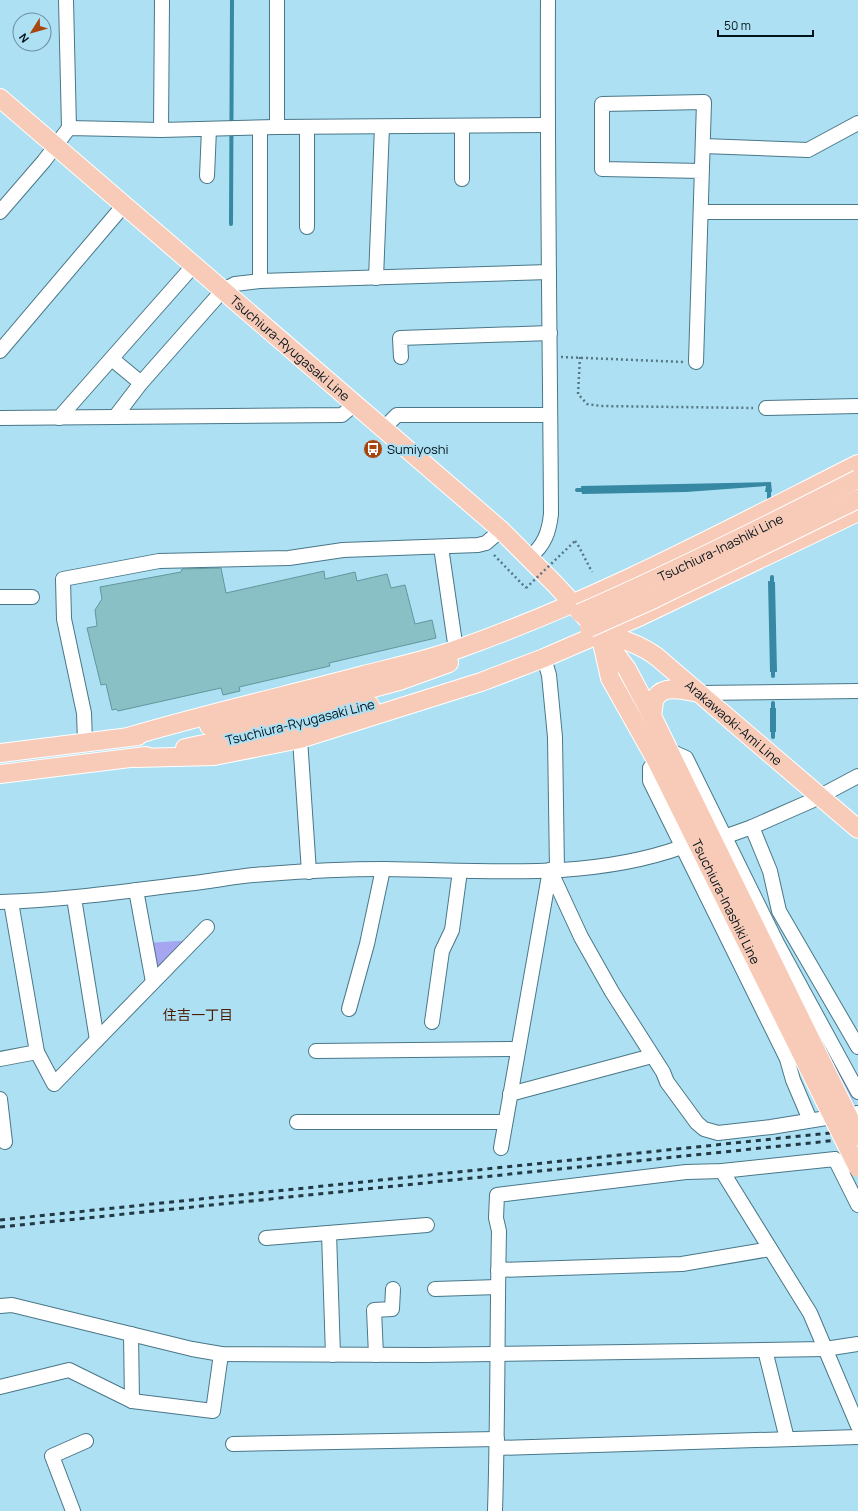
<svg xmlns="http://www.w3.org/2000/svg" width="858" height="1511" font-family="Manrope,'Noto Sans JP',sans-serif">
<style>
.green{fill:#a5a5f0}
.water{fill:#3688a3}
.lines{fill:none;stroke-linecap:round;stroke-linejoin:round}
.stream{stroke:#3688a3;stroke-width:4}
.building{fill:#89c0c5;stroke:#61979c}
.minor-casing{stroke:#497788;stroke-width:16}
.major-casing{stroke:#fff;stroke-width:20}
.path{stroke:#567784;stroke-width:2.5;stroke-dasharray:2 3;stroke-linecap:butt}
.minor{stroke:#fff;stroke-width:14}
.major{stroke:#f8cbb8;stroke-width:18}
.rail{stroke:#223842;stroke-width:3;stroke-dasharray:5 5;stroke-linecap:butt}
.major-bridge-casing{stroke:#fff;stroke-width:20;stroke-linecap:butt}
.path-bridge{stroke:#567784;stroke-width:2.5;stroke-dasharray:2 3;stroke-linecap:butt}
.major-bridge{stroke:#f8cbb8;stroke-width:18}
.labels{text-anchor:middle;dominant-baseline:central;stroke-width:4;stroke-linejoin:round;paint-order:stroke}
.street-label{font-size:13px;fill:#021219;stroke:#aee0f3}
.poi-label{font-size:13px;fill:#021219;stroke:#aee0f3;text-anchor:start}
.neighbourhood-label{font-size:14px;fill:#4b1b04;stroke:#aee0f3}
</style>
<rect width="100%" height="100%" fill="#aee0f3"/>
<g class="green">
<polygon points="195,940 153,982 146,943"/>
<polygon points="817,1020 857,1108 810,1021"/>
</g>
<g class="water">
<polygon points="771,482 772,492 765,492 766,486 686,492 582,494 581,486"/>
<polygon points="768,581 775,582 777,672 770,672"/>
<rect x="770" y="708" width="6" height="24"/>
</g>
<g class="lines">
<g class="stream">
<polyline points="231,224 232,0"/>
<polyline points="769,487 769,501"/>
<polyline points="577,490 587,490"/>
<polyline points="772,577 772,586"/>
<polyline points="773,667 773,676"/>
<polyline points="773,712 773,703"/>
<polyline points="773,737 773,727"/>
</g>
</g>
<polygon class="building" points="221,568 226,593 324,571 325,579 355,572 357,581 387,574 391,588 405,585 415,624 432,620 436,638 329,663 330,666 239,687 240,691 223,695 221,688 118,711 116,709 112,710 106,684 101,685 87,628 97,626 95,610 102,599 100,587 181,572 182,569"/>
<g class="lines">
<g class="minor-casing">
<g id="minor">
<polyline points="66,0 69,128"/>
<polyline points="277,127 277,0"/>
<polyline points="307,127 307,227"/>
<polyline points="260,128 260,281"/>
<polyline points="161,130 162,0"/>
<polyline points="703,146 808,150 858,123"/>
<polyline points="207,176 209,129"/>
<polyline points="462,179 462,127"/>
<polyline points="0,212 44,161 69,128 161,130 277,127 547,125"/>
<polyline points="701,212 858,212"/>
<polyline points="376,278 382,127"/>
<polyline points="0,351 124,205"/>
<polyline points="401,357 400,338 550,333"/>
<polyline points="112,359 141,383"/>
<polyline points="696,362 704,102 602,104 602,169 702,171"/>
<polyline points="766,408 858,406"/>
<polyline points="115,417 141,383 223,290 235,284 260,281 549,272"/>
<polyline points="0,418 342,415 355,404"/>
<polyline points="59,418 194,265"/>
<polyline points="384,428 397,415 550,415"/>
<polyline points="441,547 456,650"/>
<path d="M530,557C544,545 549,533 551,514C550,343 547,171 548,0"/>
<polyline points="0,597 32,597"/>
<polyline points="544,658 549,675 555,737 557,870"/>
<polyline points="699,693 858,691"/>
<polyline points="300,739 309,872"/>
<polyline points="85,742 84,713 64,619 63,579 159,561 289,558 343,550 478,545 486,543 501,530"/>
<polyline points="668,750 686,758 777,943 858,1092"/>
<polyline points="656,760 650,768 650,781 787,1059 793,1080 810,1120"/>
<polyline points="858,776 811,801 752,827 770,871 779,911 858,1047"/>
<polyline points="724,837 752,827"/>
<polyline points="550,870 581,937 612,992 663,1072 667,1082 697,1123 704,1129 718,1133 771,1127 858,1113"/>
<polyline points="136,890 153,982"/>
<polyline points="74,898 97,1040"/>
<path d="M0,902C68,900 135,890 202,882C224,879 246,875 267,874C305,871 347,869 385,869C483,870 587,881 682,847"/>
<polyline points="11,902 37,1052 54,1084 207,927"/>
<polyline points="349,1009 367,944 383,869"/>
<polyline points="432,1022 442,951 452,930 460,871"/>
<polyline points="316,1051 518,1049"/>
<polyline points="0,1059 37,1052"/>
<polyline points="510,1094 652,1056"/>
<polyline points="0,1099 5,1142"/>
<polyline points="297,1122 505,1122"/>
<polyline points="501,1148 550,870"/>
<polyline points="722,1171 810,1313 858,1426"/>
<polyline points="329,1233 333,1355"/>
<polyline points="266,1238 427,1225"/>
<polyline points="498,1270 682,1264 770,1249"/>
<polyline points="435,1289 498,1287"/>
<polyline points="0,1306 12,1305 192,1349 221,1354 426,1355 825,1349 858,1344"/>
<polyline points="131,1334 132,1401"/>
<polyline points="765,1350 787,1439"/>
<polyline points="376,1355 374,1310 392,1309 393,1289"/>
<polyline points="0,1387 69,1370 132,1401 213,1411 221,1354"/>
<polyline points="233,1444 497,1439"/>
<polyline points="497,1448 858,1437"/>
<polyline points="73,1511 52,1456 86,1441"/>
<path d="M495,1511C498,1418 497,1324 499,1231L496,1218L497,1195L686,1172L722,1171L835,1159L858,1205"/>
</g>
</g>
<g class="major-casing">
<g id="major">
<path id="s1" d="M0,98L501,530L555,584L601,634L627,669L652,716L777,971"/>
<path id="s2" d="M601,634C621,638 640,644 657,657L858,829"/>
<path id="s3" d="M601,638L610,678L656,760L764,978"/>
<path d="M652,716C653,711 653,702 656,697C665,684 686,691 699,693"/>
<polyline points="209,726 276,714 399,681 449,663"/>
<path d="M128,737C206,714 285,696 364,675C395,667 428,660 458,649C597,600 727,530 858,464"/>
<polyline points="185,748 281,728 370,705"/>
<polyline points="0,753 138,736"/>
<polyline points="135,758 214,756 300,739 481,682 544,658 641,616 858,512"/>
<polyline points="0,774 146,756"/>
</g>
</g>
<g class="path">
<polyline points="561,357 684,362"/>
<polyline points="580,357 578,394 587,404 601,406 753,408"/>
<polyline points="575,541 578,545 592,572"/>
<polyline points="494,555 526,588"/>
</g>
<use href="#minor" class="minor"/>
<use href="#major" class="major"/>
<g class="rail">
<polyline points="0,1220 858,1130"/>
<polyline points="0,1227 858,1138"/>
</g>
<g class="major-bridge-casing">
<g id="major-bridge">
<path id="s4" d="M580,613C674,572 766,526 858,479"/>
<polyline points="589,628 654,599 858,499"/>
<polyline points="777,971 858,1136"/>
<polyline points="764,978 858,1168"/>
</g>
</g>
<polyline class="path-bridge" points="526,588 575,541"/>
<use href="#major-bridge" class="major-bridge"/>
</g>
<defs>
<g id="bus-disc" transform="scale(1)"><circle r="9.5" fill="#a8450f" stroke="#aee0f3"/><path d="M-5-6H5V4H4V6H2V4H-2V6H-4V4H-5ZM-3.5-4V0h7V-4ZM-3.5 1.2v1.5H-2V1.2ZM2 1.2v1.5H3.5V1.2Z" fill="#fff"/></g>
</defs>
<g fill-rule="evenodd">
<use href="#bus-disc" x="373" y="449"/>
</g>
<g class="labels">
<g class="street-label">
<text stroke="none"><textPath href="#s1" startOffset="383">Tsuchiura-Ryugasaki Line</textPath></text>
<text stroke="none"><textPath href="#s4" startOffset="155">Tsuchiura-Inashiki Line</textPath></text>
<text transform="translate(300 722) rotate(-14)">Tsuchiura-Ryugasaki Line</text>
<text stroke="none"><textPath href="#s2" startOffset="162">Arakawaoki-Ami Line</textPath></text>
<text stroke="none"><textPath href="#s3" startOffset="293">Tsuchiura-Inashiki Line</textPath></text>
</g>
<g class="poi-label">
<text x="387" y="449">Sumiyoshi</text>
</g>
<g class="neighbourhood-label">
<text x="198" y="1014">住吉一丁目</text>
</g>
</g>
<g transform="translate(32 32) rotate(233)"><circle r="19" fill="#aee0f3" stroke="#698e9c"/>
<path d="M0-3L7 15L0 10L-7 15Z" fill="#a8450f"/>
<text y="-6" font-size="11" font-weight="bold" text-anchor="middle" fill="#021219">N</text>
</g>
<path d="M718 30v6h95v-6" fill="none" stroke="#021219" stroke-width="2"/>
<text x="724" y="30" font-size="12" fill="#021219" stroke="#aee0f3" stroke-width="3" paint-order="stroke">50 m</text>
</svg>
